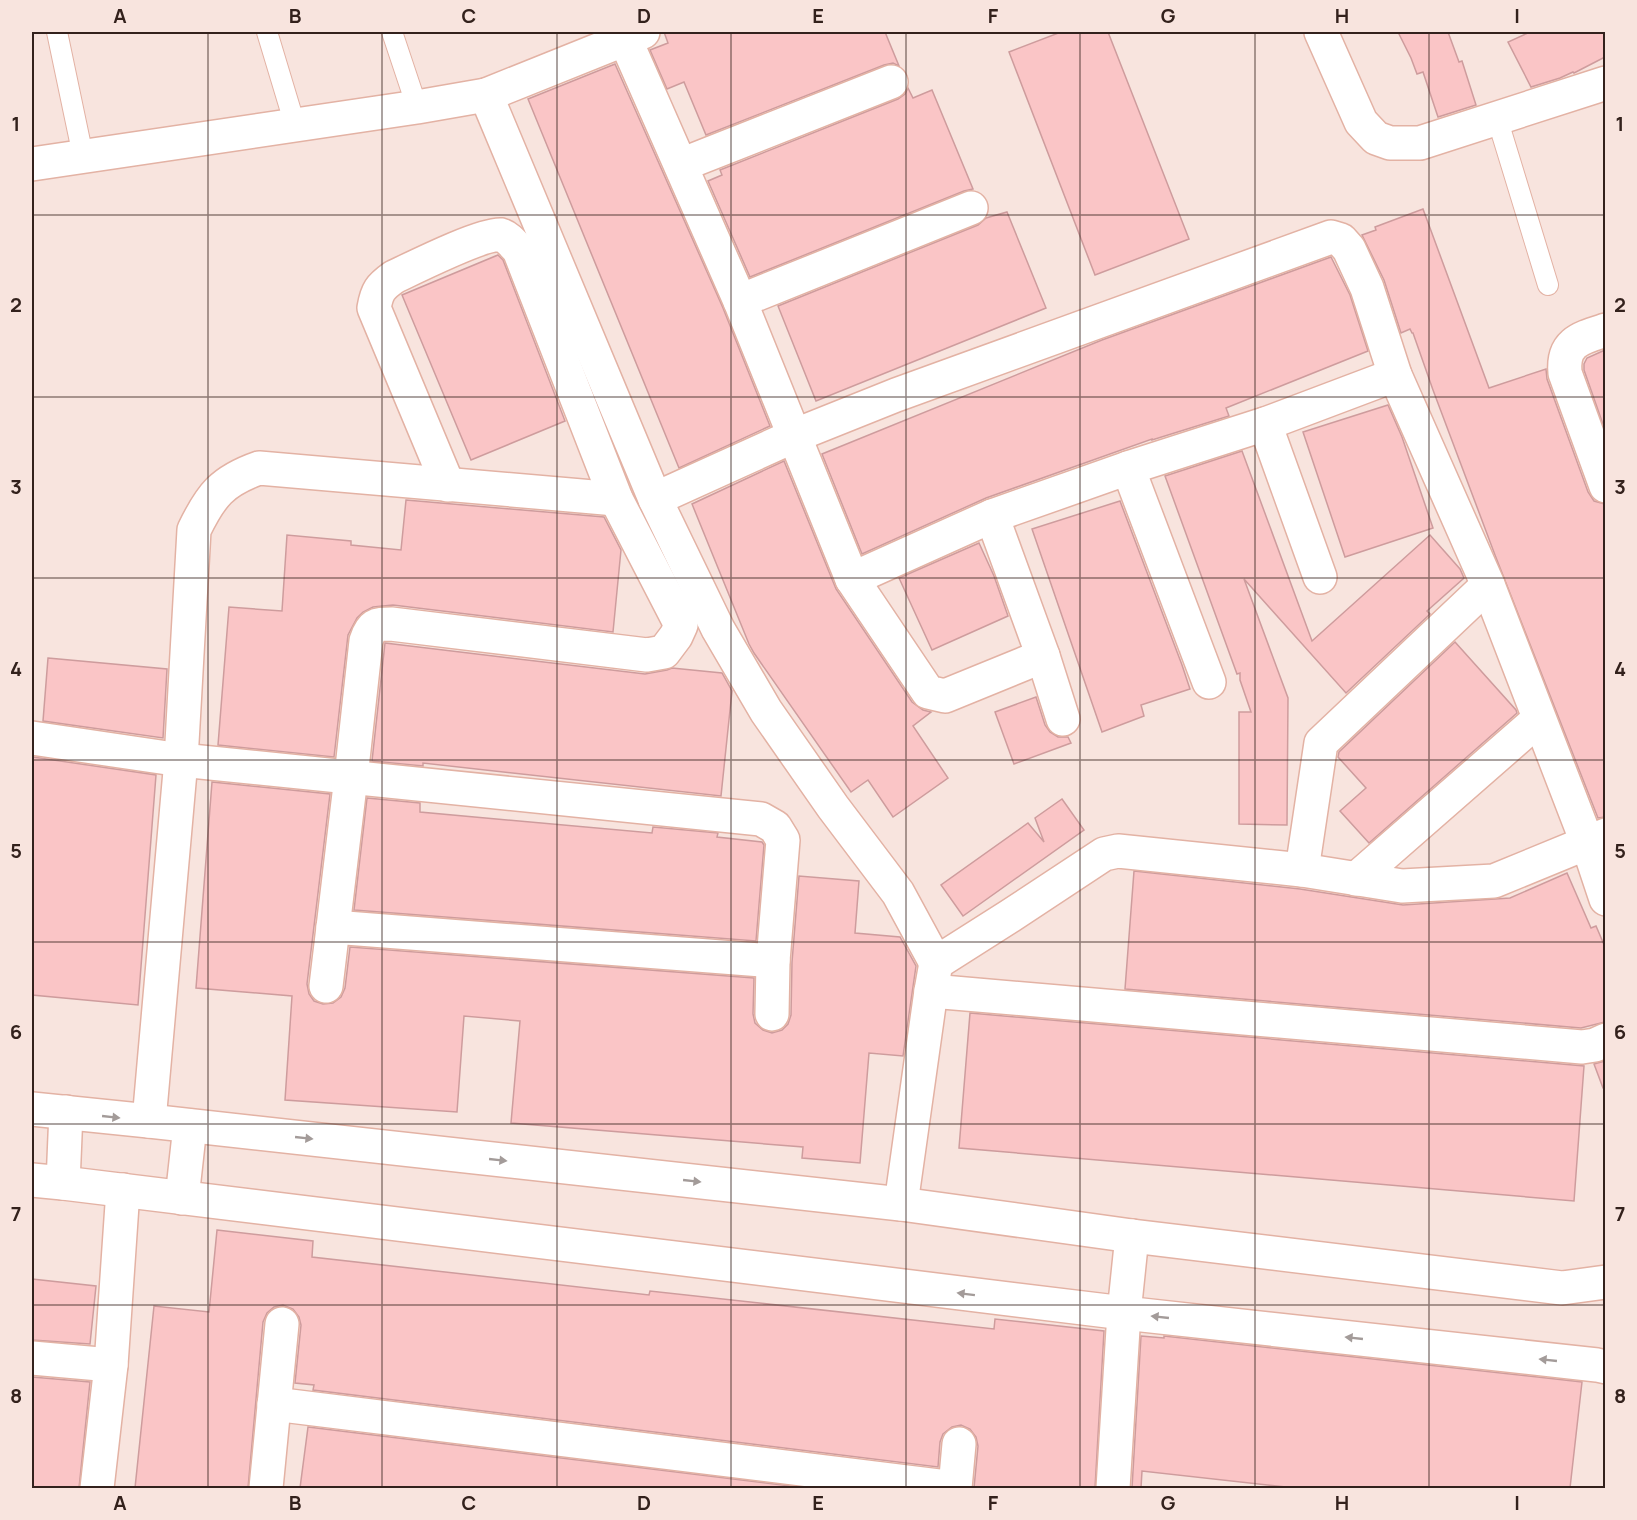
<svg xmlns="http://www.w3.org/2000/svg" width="1637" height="1520" font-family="Manrope,sans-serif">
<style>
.building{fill:#fac5c6;stroke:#ce9c9d;stroke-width:1.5}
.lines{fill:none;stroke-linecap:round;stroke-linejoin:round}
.service-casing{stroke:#e3b2a4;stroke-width:22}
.minor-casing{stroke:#e3b2a4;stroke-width:36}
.service{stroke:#fff;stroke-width:20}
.minor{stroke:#fff;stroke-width:33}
.oneway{fill:#a39b99}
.grid{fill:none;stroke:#33211c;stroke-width:1.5;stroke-opacity:0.55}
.neatline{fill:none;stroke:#33211c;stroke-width:2}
.grid-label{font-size:20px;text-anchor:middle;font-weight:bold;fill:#33211c}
</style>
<rect width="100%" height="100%" fill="#f8e4de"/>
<g class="building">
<polygon points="664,32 885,32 899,66 893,63 884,65 706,135 684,82 667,89 650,50 668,43"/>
<polygon points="1061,32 1108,32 1189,239 1095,275 1009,52"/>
<polygon points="1398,32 1448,32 1459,62 1462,61 1476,105 1438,117 1423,72 1417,74 1411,58"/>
<polygon points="1530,32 1605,32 1605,57 1574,73 1573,72 1560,78 1531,87 1508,42"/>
<polygon points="615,64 723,308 770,426 679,468 528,99"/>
<polygon points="908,88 913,98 932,90 973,189 964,191 750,277 708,181 722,175 720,170 898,99 905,94"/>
<polygon points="1423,209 1489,388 1546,369 1547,379 1588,492 1594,501 1605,504 1605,817 1598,818 1495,555 1433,390 1413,333 1412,333 1410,329 1401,333 1384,280 1362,235 1376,230 1375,227"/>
<polygon points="1007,212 1046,308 816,401 778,306 978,225 986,218"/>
<polygon points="498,255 503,260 565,421 471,460 402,295"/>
<polygon points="1331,257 1350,295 1368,351 1226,408 1229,416 1152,440 1152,439 986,498 862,554 822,454 1102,340"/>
<polygon points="1605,350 1605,430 1584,370 1584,364 1587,358"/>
<polygon points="1388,405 1402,437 1433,528 1345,557 1303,432"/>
<polygon points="1242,451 1312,641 1430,535 1460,569 1464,578 1427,611 1430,614 1346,693 1244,579 1288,698 1287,825 1239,824 1239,712 1251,712 1240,680 1240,673 1237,674 1165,476"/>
<polygon points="784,461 836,589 912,702 923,710 931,712 913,726 948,778 893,817 868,780 851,792 754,653 749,644 692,504"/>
<polygon points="406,500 604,517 621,550 613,632 393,605 373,607 363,612 357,618 348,635 334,757 218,745 229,607 282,611 287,535 351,541 351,545 401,550"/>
<polygon points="1120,501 1182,665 1190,689 1141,705 1144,716 1102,732 1032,529"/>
<polygon points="979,543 994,576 1008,616 932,650 899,578"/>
<polygon points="1455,642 1516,710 1517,713 1369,843 1340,811 1366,788 1338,757 1339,752"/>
<polygon points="385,643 645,674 667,670 672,668 722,673 732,691 721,796 423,763 423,766 372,761"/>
<polygon points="48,658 167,669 163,738 43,721"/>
<polygon points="1036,697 1045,725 1050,732 1058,737 1068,737 1071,743 1014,764 995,712"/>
<polygon points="33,757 156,775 138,1005 32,995 32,779"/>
<polygon points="212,782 330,794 307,984 309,994 314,1001 323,1004 333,1003 341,997 345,988 350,947 754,978 753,1014 755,1023 763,1030 772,1033 782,1030 788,1024 791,1015 792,962 799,876 859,881 855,933 900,937 916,966 903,1056 869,1053 860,1163 802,1158 803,1147 511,1123 520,1021 464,1016 457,1112 285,1100 292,996 196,988"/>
<polygon points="367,798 420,803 420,812 652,833 653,827 718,833 717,837 762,842 764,845 756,941 354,910"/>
<polygon points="1062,799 1084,830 963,916 941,885 1028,823 1044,842 1035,818"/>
<polygon points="1134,871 1300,889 1403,905 1510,898 1567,873 1591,928 1596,926 1605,947 1605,1022 1581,1028 1125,989"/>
<polygon points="970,1013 1584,1066 1574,1201 959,1148"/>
<polygon points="1605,1061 1605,1088 1603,1088 1594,1064"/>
<polygon points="217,1230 313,1241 312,1257 649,1295 650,1291 994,1329 995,1319 1104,1331 1095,1488 974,1488 978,1446 976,1437 970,1429 961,1425 952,1427 943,1434 940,1442 938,1467 313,1390 314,1385 295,1383 301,1325 299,1317 293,1309 283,1305 274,1307 267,1313 263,1322 248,1488 135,1488 154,1306 209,1312"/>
<polygon points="32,1279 96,1286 90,1344 32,1340"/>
<polygon points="1141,1336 1164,1338 1164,1336 1582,1382 1570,1488 1295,1488 1142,1471 1141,1488 1132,1488"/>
<polygon points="32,1377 90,1382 79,1488 32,1488"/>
<polygon points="308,1427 806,1488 300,1488"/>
</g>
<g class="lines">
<g class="service-casing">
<g id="service">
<polyline points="57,32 83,156"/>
<polyline points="267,32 295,125"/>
<polyline points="392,32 417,107"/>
<polyline points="1497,118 1548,285"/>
</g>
</g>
<g class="minor-casing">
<g id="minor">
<polyline points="643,32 486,95 655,499 718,629 766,711 833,807 898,893 936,963"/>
<polyline points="1321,32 1361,122 1376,138 1390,143 1420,143 1606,83"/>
<polyline points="625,39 740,301 852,579 928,692 945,696 1043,656"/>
<polyline points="32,164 417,107 486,95"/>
<polyline points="681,165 891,82"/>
<polyline points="740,301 971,208"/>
<path d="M1606,330C1581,338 1562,342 1565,373L1606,486"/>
<polyline points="1265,424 1320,577"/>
<polyline points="1128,468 1209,682"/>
<polyline points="655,499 796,435 896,395 1331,237 1341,240 1349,249 1367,288 1395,375 1488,585 1587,842 1606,899"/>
<polyline points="992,516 1043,656 1063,719"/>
<polyline points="852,579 992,516 1128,468 1265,424 1395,375"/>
<polyline points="32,738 181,760 761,819 775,827 783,840 773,961 772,1014"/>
<polyline points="1302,870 1321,743 1488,585"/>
<polyline points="1356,879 1539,719"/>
<polyline points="333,927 773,961"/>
<path d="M326,986L351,777L366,641C371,625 375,624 391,624L647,655L664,652L676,636L681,625L616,499L519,250C514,245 508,237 501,235C483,233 413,268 394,277C380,287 377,291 374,308L448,485"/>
<polyline points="931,991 1582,1047 1595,1045 1606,1040"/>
<polyline points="32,1109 149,1121 901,1204 1132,1236 1562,1288 1606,1282"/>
<path d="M149,1121L181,760L194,530C211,495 222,481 259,468L616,499"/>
<polyline points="32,1180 63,1183 1124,1313 1597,1365 1606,1367"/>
<polyline points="63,1183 66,1112"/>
<polyline points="182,1198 190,1126"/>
<polyline points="901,1204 931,991 936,963 1010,916 1104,854 1118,851 1302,870 1402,886 1494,881 1606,835"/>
<polyline points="32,1358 111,1365"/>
<polyline points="274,1404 955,1488 959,1444"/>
<polyline points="97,1488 111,1365 123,1190"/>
<polyline points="266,1488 282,1324"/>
<polyline points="1113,1488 1124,1313 1132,1236"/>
</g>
</g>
<use href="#service" class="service"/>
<use href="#minor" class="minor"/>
</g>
<defs><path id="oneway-solid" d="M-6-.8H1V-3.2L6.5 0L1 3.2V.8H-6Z" transform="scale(1.5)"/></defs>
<g class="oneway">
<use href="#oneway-solid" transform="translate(111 1117) rotate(6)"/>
<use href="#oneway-solid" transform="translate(304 1138) rotate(6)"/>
<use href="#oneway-solid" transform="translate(498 1160) rotate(6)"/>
<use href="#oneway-solid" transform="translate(692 1181) rotate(6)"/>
<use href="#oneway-solid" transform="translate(966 1294) rotate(-173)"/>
<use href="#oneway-solid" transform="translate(1160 1317) rotate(-174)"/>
<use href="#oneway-solid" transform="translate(1354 1338) rotate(-174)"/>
<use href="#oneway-solid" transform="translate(1548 1360) rotate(-174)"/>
</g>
<path class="grid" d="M208,32V1488M382,32V1488M557,32V1488M731,32V1488M906,32V1488M1080,32V1488M1255,32V1488M1429,32V1488M32,215H1606M32,397H1606M32,578H1606M32,760H1606M32,942H1606M32,1124H1606M32,1305H1606"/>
<rect width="1637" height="1520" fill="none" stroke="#f8e4de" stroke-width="66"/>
<rect x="33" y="33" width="1571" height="1454" class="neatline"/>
<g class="grid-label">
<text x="120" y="23">A</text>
<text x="295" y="23">B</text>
<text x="469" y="23">C</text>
<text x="644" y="23">D</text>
<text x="818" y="23">E</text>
<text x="993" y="23">F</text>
<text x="1168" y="23">G</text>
<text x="1342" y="23">H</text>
<text x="1517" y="23">I</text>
<text x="16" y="131">1</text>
<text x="1620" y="131">1</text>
<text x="16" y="312">2</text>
<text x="1620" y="312">2</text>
<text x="16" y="494">3</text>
<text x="1620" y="494">3</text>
<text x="16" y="676">4</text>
<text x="1620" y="676">4</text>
<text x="16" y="858">5</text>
<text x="1620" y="858">5</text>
<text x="16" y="1039">6</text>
<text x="1620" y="1039">6</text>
<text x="16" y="1221">7</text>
<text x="1620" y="1221">7</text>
<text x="16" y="1403">8</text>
<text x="1620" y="1403">8</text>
<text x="120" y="1510">A</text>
<text x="295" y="1510">B</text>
<text x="469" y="1510">C</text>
<text x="644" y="1510">D</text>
<text x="818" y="1510">E</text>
<text x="993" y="1510">F</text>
<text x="1168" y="1510">G</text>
<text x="1342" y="1510">H</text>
<text x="1517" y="1510">I</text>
</g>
</svg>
